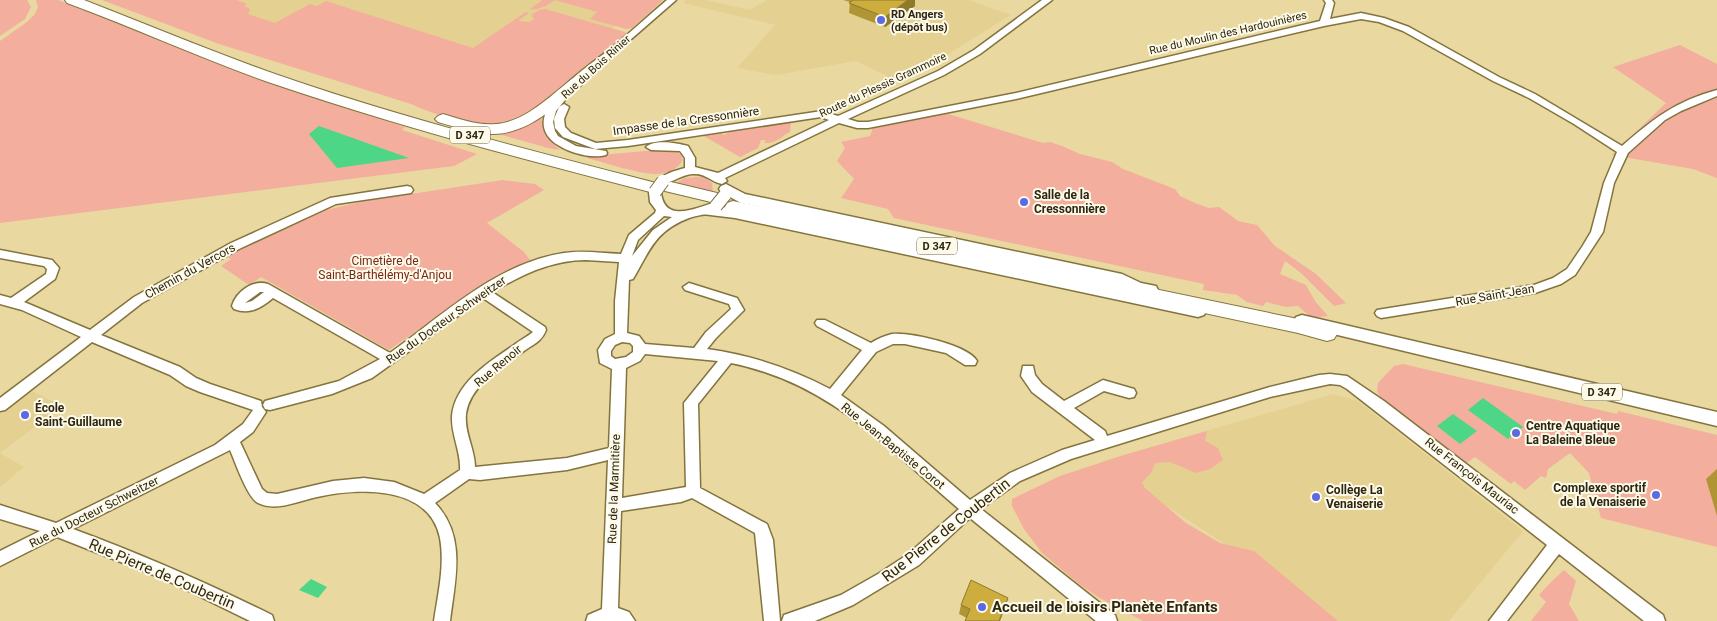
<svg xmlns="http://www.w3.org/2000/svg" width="1717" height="621" font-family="Roboto,sans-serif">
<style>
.built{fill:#e4d191}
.green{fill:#f4ae9d}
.water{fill:#4dd685}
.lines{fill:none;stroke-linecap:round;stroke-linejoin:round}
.minor-casing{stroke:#83743e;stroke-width:3}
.major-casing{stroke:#83743e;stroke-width:3}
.highway-casing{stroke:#83743e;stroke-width:2}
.minor{fill:#fff;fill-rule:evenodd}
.major{fill:#fff;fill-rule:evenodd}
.highway{fill:#fff;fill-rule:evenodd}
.minor-bridge-casing{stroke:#83743e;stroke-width:14;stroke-linecap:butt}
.minor-bridge{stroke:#fff;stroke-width:12}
.wall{fill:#af9534}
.shaded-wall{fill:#8f792b}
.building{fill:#ccad3d;stroke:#8f792b}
.poi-dot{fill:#5b6ae2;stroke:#fefae9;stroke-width:2}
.labels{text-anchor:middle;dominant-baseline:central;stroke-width:4;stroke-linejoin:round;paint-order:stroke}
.far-poi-label{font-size:11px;font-weight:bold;fill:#2d2610;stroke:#fefae9;text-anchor:start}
.far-street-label{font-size:11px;fill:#2d2610;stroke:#fefae9}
.shield{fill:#fefae9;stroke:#6c6651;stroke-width:1}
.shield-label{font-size:11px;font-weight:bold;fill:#2d2610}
.street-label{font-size:12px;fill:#2d2610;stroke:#fefae9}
.poi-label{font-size:12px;font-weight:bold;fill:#2d2610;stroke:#fefae9;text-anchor:start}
.park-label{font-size:12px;fill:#782715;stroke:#fefae9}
.near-street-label{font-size:15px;fill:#2d2610;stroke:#fefae9}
.near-poi-label{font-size:15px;font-weight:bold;fill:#2d2610;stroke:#fefae9;text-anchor:start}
</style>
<rect width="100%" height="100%" fill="#e9d8a0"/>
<g class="built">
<polygon points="130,0 640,0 547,97"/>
<polygon points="686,0 706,0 750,10 767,0 969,0 1011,15 907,80 897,81 856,61 776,75 737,68 775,25 683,3"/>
<polygon points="28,389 62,406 0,453 0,409"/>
<polygon points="1333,394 1358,401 1523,531 1449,621 1332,621 1240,554 1100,462"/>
<polygon points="0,453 24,467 0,487"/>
</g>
<g class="green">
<polygon points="0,0 27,0 31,7 25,19 0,36"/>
<path d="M36,0H58C173,45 287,89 405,127L402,130L477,154L454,166L0,223V41L27,22L35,14L38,7Z"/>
<path d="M102,0H237L247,4L244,6L250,9L248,14L275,23L310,4L317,6L326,1L473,48L526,12L529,13L518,21L529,22L534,19L531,15L539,10L545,9L625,32L628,35L528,115C493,137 446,119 411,104L219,44Z"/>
<path d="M542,0H663L632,28L626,29L590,19L597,12L555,0C548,5 538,11 530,9Z"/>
<polygon points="1680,45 1717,64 1717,178 1693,169 1612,155 1666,103 1613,67"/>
<polygon points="945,113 1043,143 1050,142 1062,146 1080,154 1112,162 1123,169 1175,189 1180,196 1195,203 1209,208 1219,207 1238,221 1257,225 1275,246 1316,274 1346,303 1334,306 1301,273 1285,261 1280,274 1306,285 1315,301 1328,316 1312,318 1298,306 1286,307 1266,302 1263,306 1247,302 1237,295 1203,290 1204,284 894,218 888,209 841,198 854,179 837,161 845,148 841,142 870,136 873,127"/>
<polygon points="541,117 547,137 560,150 548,148 491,132"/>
<path d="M777,123H791L790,132C781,136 777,144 764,143L766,140H761L758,148L740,157L702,135L718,132L724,135L731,131Z"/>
<path d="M668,149C698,156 674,174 657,174C638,174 606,163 587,158L590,156Z"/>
<polygon points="698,177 706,178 712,183 713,193 675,184 684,178"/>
<polygon points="503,180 535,184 544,190 487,223 524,252 530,260 497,275 389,350 261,277 249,285 221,266 231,259 226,256 326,210 365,201"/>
<polygon points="1403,364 1617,414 1618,411 1717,435 1717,547 1601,518 1589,473 1570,453 1548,469 1546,478 1541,476 1525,490 1514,481 1511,484 1475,457 1465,464 1382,401 1377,391 1378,383 1394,366"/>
<polygon points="1207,431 1205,441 1218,448 1223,460 1210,469 1196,473 1170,462 1155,463 1151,473 1142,482 1145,488 1186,523 1220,543 1254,551 1338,621 1143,621 1098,597 1079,584 1042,553 1024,529 1012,506 1012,499 1060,476 1124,455"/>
<polygon points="1564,570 1576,581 1569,604 1579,621 1531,621 1546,602 1539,595 1549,584"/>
</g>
<g class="water">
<polygon points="319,126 409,158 337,168 309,134"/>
<polygon points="1483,398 1523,427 1508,439 1468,410"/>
<polygon points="1453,414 1477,431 1460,444 1437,426"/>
<polygon points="311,579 327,587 318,598 299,590"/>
</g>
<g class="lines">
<g class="minor-casing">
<g id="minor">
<path d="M667,0H676L575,88L556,111L553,122L555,131L558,136L576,146L606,151L607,153L606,155C592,159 570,153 558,145C546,138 540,126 546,112C555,87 593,63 614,46C632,31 649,15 667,0Z"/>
<path d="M1042,0H1052L980,54L944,75L848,119L858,122H868L1016,93L1320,21L1326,3L1324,0H1332L1334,3L1330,19L1361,13L1384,18L1409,27L1499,77L1535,94L1622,146C1653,119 1676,101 1717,90V96L1681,111L1665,120L1628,153L1614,183L1603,232L1575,275L1561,284L1535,293L1381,318L1377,316L1375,313L1377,310L1534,285L1553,278L1567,269L1582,247L1591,232L1604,183L1617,152L1574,124L1529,98L1493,81L1403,31L1379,22L1361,19L1324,26L1016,99L868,128H857L839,123L725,178L727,181L722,184C711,182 706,173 693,174C681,174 669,186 659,183L658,181C664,173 675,171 685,168V158L680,151L651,150L646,147C655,139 676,143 688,146L695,158V167L718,173L829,120L821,117L628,146L595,149L563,137L555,128L554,119L559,107L564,104L569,107L564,119L565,127L571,133L596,143L628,140L822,111L838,116L938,71L974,50Z"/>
<path d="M407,186L411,187L413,190L411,193L336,204L239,249L142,303L101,335L180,367L196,378L210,384L261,401L262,407L266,412L253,432L240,442L262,489L267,493L277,494L333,481L364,478L394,482L424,494L460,470C461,451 451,435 452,416C455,383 489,362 514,345C520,340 527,337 533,332L483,298L372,378L332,394L270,410L265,409L263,405L265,401L339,381L380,359L273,298C261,308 250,315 234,309L232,306C236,292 253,279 268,284L390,353C443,315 497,263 564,253C583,250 602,253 621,254L629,235L655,213L656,210L650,202L649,192L655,188L661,192C664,224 696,208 716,202L722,206C714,215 700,214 689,218C655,231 650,250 633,279L629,280L627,333L639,336L645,344L694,348L706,332L731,309L729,304L685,290L683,287L689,283L737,298L744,310L716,338L707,349C751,355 792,369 830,389L862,350L817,326L815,323L817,320H825L871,343C877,339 884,336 892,334C910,332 968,345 977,361L975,365H965L946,353L905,344H893L876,352L841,395L884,426L970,500L1010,473L1062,450L1095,440L1032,392L1021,376L1023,366H1033L1035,375L1042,384L1064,401L1103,380L1134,389L1136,393L1134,397L1129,398L1104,391L1074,408L1105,431L1107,436L1270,387L1319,375L1330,374L1347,376L1384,401L1663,615L1665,621H1644L1559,554L1507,621H1489L1547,545L1347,389L1340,385L1330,384L1270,397L1071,459L1020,481L981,509L1115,615L1117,621H1096L970,518L919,565L853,605L815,621H782L784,615L841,595L878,574L907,555L959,509C886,447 830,383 731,363L698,404L700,488L767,524L773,540L780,621H764L755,533L692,498L681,502L621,511L618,608L629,612L635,621H586L588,615L602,609L608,460L567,470L480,480L469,479L435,503C467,536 455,580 450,621H434C438,594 445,565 440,538C429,484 357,488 317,497C298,501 276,512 258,503C247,497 235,461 230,450L73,529C141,554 207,583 272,615L274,621H250L164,579L57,537L0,566V551L40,531L0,519V505L56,523L215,445L243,424L253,410L200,392L186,386L170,375L92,342L5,410L0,411V398L81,337L22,310L0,304V295L11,298L46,274L47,269L44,266L0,258V250L52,260L59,268L55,279L24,302L90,330L134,297L231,243L330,198ZM664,216L672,217L653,230L632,256L638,240ZM586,260L619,262L615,301V334L605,339L598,350L600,363L612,369L609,448L567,458L475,467C475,449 464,433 466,414C470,385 502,366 524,351C534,344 542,341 546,330L545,327L492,292C522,275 551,260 586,260ZM260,292H264L252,301L245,303ZM622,342L630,343L633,346V352L626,357L615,359L611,356V351L615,345ZM645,354L718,361L684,403L686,487L622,498L626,368L640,361Z"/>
</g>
</g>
<g class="major-casing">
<g id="major">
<polygon points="726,184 745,194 1122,274 1141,283 1156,286 1158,290 1156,294 1151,295 1198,305 1204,307 1206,311 1204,315 1198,317 735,218 702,214 700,211 702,208 707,206 735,208 1130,291 1118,285 741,203 721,192 719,189 721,186"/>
<polygon points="1302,315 1717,412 1717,426 1296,325 1294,321 1296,317"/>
</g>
</g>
<g class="highway-casing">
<g id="highway">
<path d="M65,0H84C149,25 212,52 278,75C402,118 529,150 656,183L658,187L656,191L650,192C522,159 394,125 268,82C200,58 135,28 67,3Z"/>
<path d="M577,78L582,79L584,82L582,85C556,106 527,135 491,134C473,133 455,127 438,122L435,119L438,116L443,114C460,119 478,126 496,124C525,122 550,96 572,79Z"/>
<polygon points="671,182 717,193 719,197 717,201 711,202 665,191 663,187 665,183"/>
<polygon points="733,201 1298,319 1334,329 1337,334 1334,339 1327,341 1298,333 727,211 725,207 727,203"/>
</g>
</g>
<use href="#minor" class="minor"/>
<use href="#major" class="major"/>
<use href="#highway" class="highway"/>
<g class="minor-bridge-casing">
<g id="minor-bridge">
<polyline points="655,192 663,181"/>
<polyline points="716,206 725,195"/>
</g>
</g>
<use href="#minor-bridge" class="minor-bridge"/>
</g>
<g class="wall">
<polygon points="843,0 915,0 915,6 885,27 849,13 850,2"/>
<polygon points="1717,469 1717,516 1706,479"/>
<polygon points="961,605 1005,608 967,618 959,614"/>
</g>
<g class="shaded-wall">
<polygon points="908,0 915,0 915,6 885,27 885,17"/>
<polygon points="1008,598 1005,608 1000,621 999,621"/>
</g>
<g class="building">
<polygon points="853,0 908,0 885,17 849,3"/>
<polygon points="971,580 1008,598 999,621 965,621 970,609 961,605"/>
</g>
<g class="poi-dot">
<circle cx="881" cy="20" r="5"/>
<circle cx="1024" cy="202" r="5"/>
<circle cx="25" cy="415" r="5"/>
<circle cx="1516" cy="433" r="5"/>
<circle cx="1656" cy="495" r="5"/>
<circle cx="1316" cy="497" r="5"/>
<circle cx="982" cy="607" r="5"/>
</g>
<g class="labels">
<g class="far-poi-label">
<text x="891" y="14">RD Angers<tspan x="891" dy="13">(dépôt bus)</tspan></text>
</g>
<g class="far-street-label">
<text transform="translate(1228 33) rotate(-13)">Rue du Moulin des Hardouinières</text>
<text transform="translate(596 67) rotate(-42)">Rue du Bois Rinier</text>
<text transform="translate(883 85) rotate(-25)">Route du Plessis Grammoire</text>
</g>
<g class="shield">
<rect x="450" y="126.5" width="40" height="17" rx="4"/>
<rect x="917" y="237.5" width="40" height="17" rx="4"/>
<rect x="1582" y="383.5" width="40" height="17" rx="4"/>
</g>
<g class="shield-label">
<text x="470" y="135">D 347</text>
<text x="937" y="246">D 347</text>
<text x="1602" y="392">D 347</text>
</g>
<g class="street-label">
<text transform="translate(686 121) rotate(-8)">Impasse de la Cressonnière</text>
<text transform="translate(190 271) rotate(-29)">Chemin du Vercors</text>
<text transform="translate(1495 295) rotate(-10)">Rue Saint-Jean</text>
<text transform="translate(446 320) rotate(-35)">Rue du Docteur Schweitzer</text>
<text transform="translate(498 366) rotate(-40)">Rue Renoir</text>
<text transform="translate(893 446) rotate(39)">Rue Jean-Baptiste Corot</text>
<text transform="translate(1472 476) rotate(38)">Rue François Mauriac</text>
<text transform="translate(614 489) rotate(-88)">Rue de la Marmitière</text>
<text transform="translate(94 512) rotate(-27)">Rue du Docteur Schweitzer</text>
</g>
<g class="poi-label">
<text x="1034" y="195">Salle de la<tspan x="1034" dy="14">Cressonnière</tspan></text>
<text x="35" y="408">École<tspan x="35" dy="14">Saint-Guillaume</tspan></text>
<text x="1526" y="426">Centre Aquatique<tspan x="1526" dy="14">La Baleine Bleue</tspan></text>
<text x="1646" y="488" text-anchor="end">Complexe sportif<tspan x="1646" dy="14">de la Venaiserie</tspan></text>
<text x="1326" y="490">Collège La<tspan x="1326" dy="14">Venaiserie</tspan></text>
</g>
<g class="park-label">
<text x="385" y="261">Cimetière de<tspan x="385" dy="14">Saint-Barthélémy-d'Anjou</tspan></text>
</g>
<g class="near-street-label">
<text transform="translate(946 530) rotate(-38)">Rue Pierre de Coubertin</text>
<text transform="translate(162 574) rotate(23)">Rue Pierre de Coubertin</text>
</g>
<g class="near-poi-label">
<text x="992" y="607">Accueil de loisirs Planète Enfants</text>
</g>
</g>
</svg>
